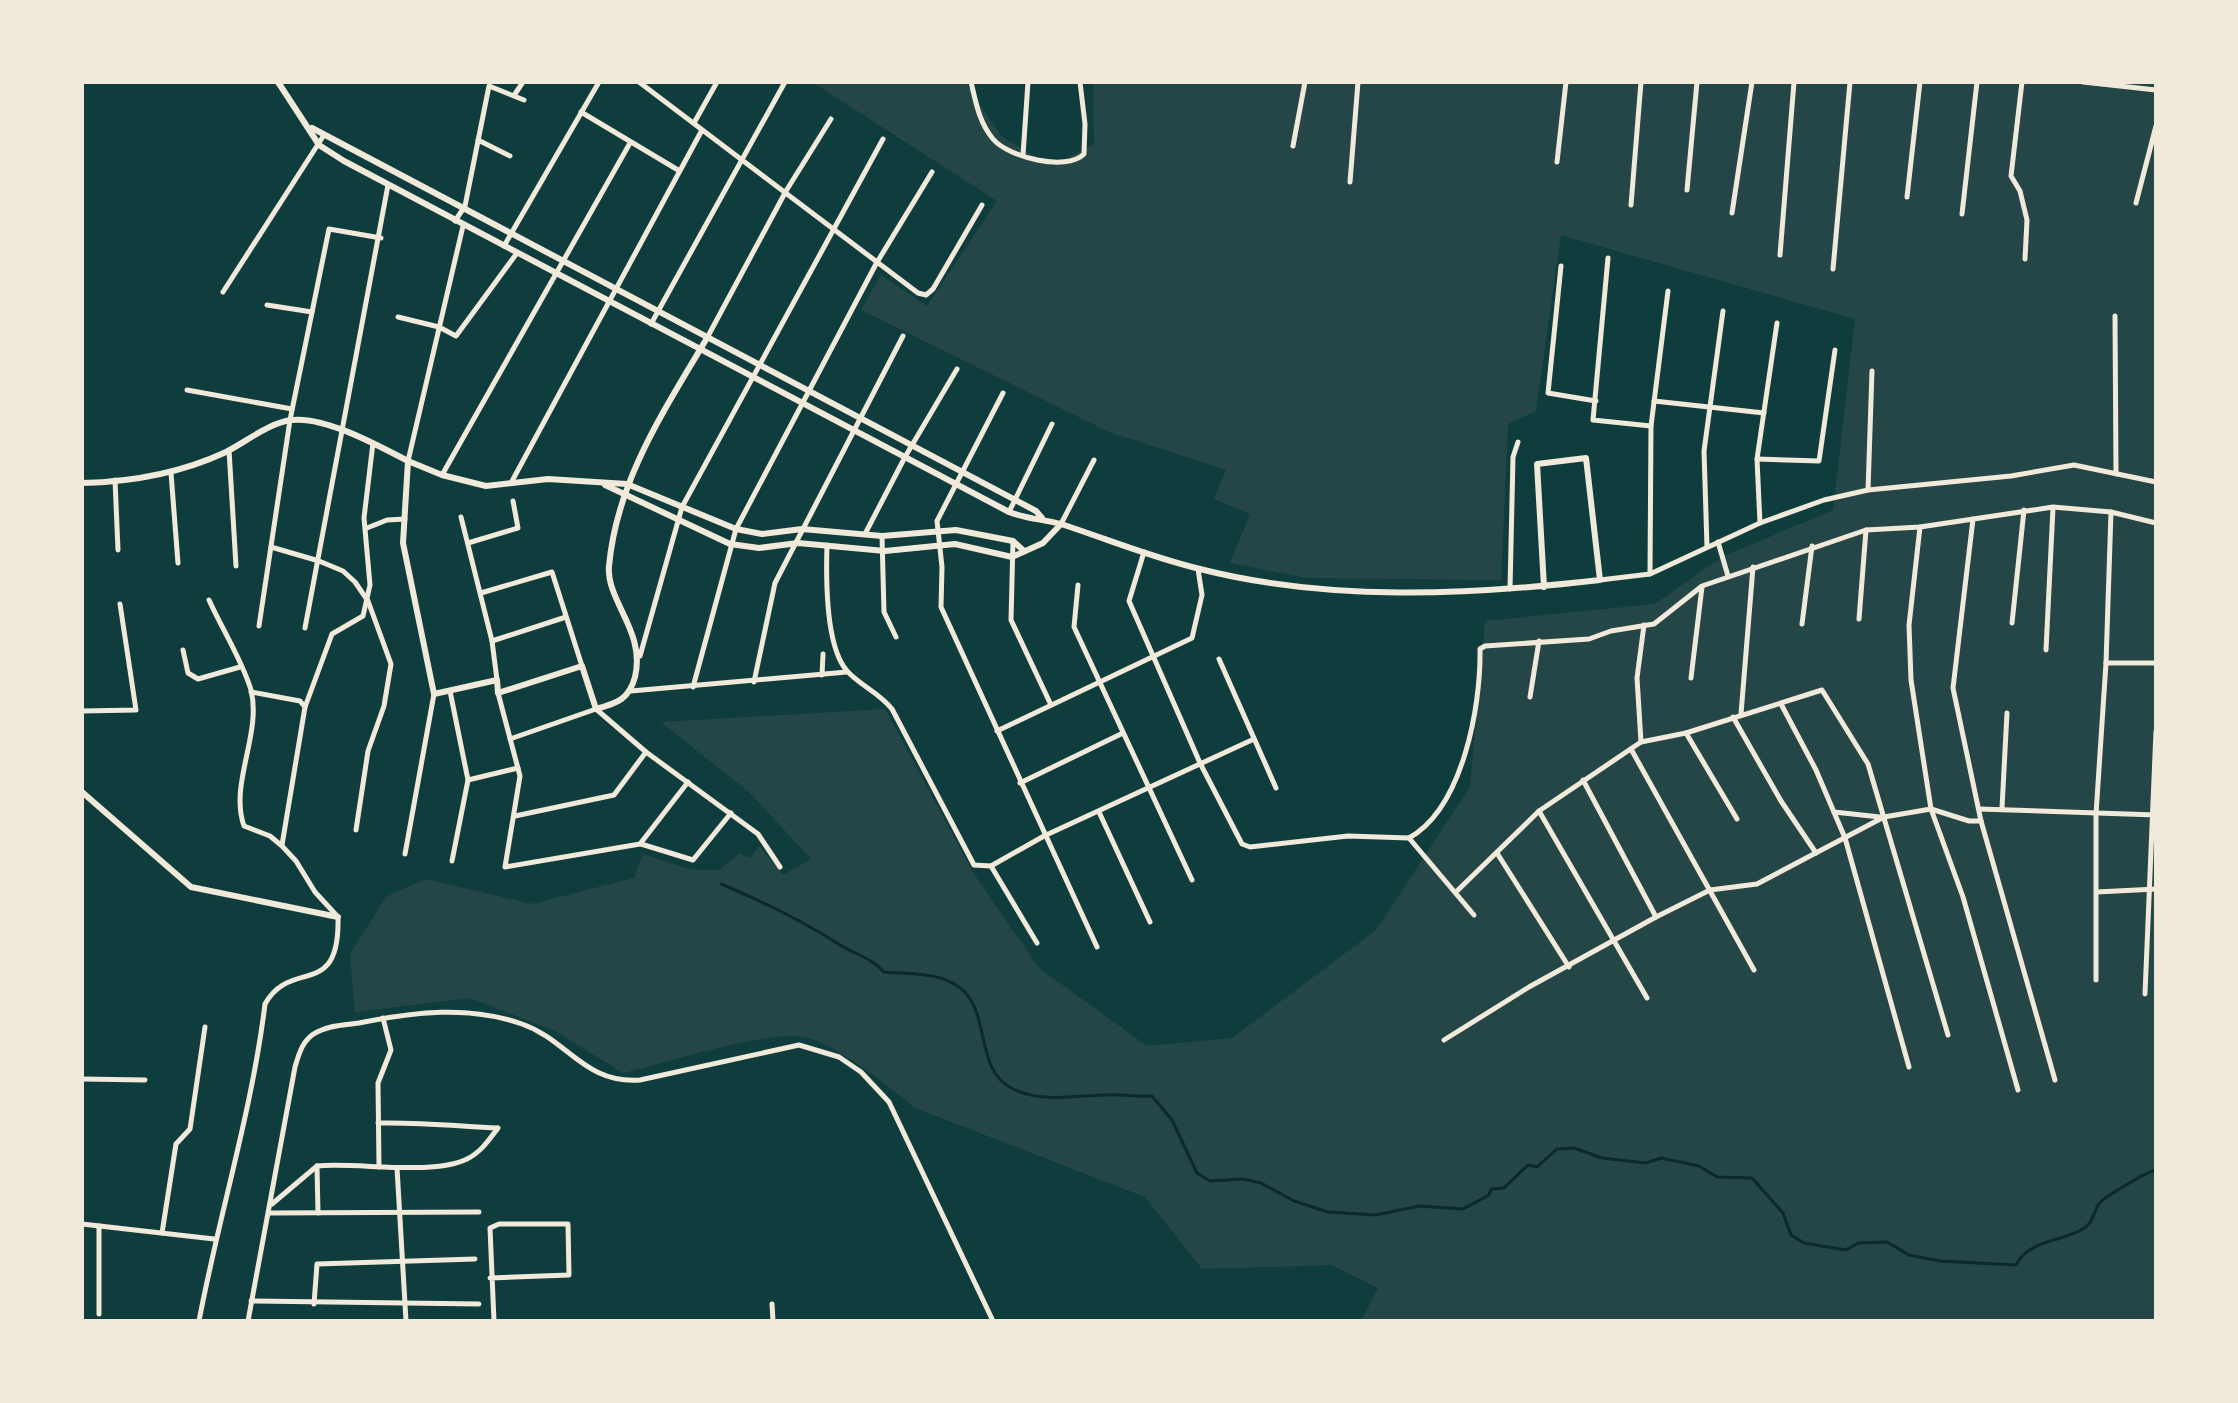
<svg xmlns="http://www.w3.org/2000/svg" width="2238" height="1403" font-family="'Roboto Condensed',sans-serif">
<style>
.green{fill:#244646}
.lines{fill:none;stroke-linecap:round;stroke-linejoin:round}
.stream{stroke:#0a2a2b;stroke-width:3}
.minor{stroke:#f1e9da;stroke-width:5}
.tertiary{stroke:#f1e9da;stroke-width:6}
.secondary{stroke:#f1e9da;stroke-width:6}
</style>
<rect width="100%" height="100%" fill="#0f3d3e"/>
<path class="green" d="M812,82H965L1002,137L1052,166L1094,144L1093,82H2156V1321H1361L1378,1288L1331,1265L1202,1269L1145,1197L915,1108C892,1088 841,1049 812,1039C777,1025 664,1064 623,1073L557,1032L470,998L355,1012L350,954L386,897L425,879L532,904L634,878L643,854L692,870H719L740,853L750,858L759,846L783,875L811,859L749,792L661,722L885,709L974,874L1039,968L1147,1046L1232,1038L1376,930L1470,787L1485,621L1655,604L1722,557L1833,510L1855,319L1561,235L1536,411L1508,424L1501,580L1306,578L1230,563L1250,514L1214,499L1226,470L1109,432L861,310L881,275L927,306L997,201Z"/>
<g class="lines">
<path class="stream" d="M721,884C762,901 800,920 837,943C853,954 871,957 884,972C907,974 936,972 956,985C993,1007 972,1069 1013,1089C1046,1105 1087,1093 1122,1095C1132,1095 1141,1097 1152,1096L1172,1120L1197,1173L1210,1181L1243,1179L1261,1183L1294,1201L1328,1212L1376,1215L1419,1206L1463,1209L1489,1195L1491,1189L1504,1188L1528,1165L1537,1167L1557,1149L1574,1148L1602,1158L1646,1163L1661,1158L1699,1166L1717,1177L1752,1178L1783,1213L1791,1235L1804,1243L1846,1250L1858,1243L1887,1242L1909,1255L1940,1261L2016,1265C2029,1240 2059,1242 2081,1230C2092,1225 2093,1215 2098,1205C2102,1198 2148,1171 2156,1170"/>
<g class="minor">
<polyline points="639,82 918,293 926,295 933,289 982,205"/>
<path d="M971,82C976,103 979,122 993,139C1008,157 1066,172 1084,154L1085,124L1080,82"/>
<polyline points="2022,82 2011,176 2020,191 2027,220 2025,259"/>
<polyline points="2083,82 2156,90"/>
<polyline points="515,94 523,82"/>
<polyline points="581,112 678,170"/>
<polyline points="694,123 717,82"/>
<polyline points="478,140 510,156"/>
<polyline points="1293,146 1305,82"/>
<polyline points="1023,155 1028,82"/>
<polyline points="1557,162 1566,82"/>
<polyline points="1350,182 1358,82"/>
<polyline points="1687,190 1697,82"/>
<polyline points="1907,197 1920,82"/>
<polyline points="2136,203 2156,126"/>
<polyline points="1631,205 1641,82"/>
<polyline points="1732,213 1752,82"/>
<polyline points="1962,214 1977,82"/>
<polyline points="455,221 465,206 489,86 524,100"/>
<polyline points="504,246 599,82"/>
<polyline points="1780,255 1794,82"/>
<polyline points="1608,258 1593,420 1651,426"/>
<polyline points="1561,266 1548,393 1596,401"/>
<polyline points="1833,269 1850,82"/>
<polyline points="223,292 324,135"/>
<polyline points="267,305 312,312"/>
<polyline points="2115,316 2116,474"/>
<polyline points="398,317 439,327 456,336 517,253"/>
<polyline points="651,324 785,82"/>
<polyline points="707,338 786,191 831,119"/>
<polyline points="187,390 292,409"/>
<polyline points="1003,393 937,521 942,567 941,607 1097,947"/>
<polyline points="1654,401 1764,413"/>
<polyline points="229,450 236,566"/>
<polyline points="1757,459 1819,461 1835,350"/>
<polyline points="408,461 463,226"/>
<polyline points="171,473 178,563"/>
<polyline points="442,475 630,143"/>
<polyline points="115,480 118,550"/>
<polyline points="511,483 702,130"/>
<polyline points="1868,490 1872,371"/>
<polyline points="1009,512 1052,424"/>
<polyline points="461,517 492,641 497,680"/>
<polyline points="1973,519 1953,688 1981,821 2055,1080"/>
<polyline points="1760,523 1757,459 1777,323"/>
<polyline points="1061,524 1094,460"/>
<polyline points="1920,527 1909,625 1911,680 1931,809 1963,897 2018,1090"/>
<polyline points="367,528 387,520 405,519"/>
<polyline points="865,534 905,457 957,369"/>
<polyline points="882,536 884,612 896,637"/>
<polyline points="1013,541 1011,620 1051,705"/>
<polyline points="1718,542 1728,576"/>
<polyline points="468,543 518,528 513,501"/>
<path d="M827,545C826,577 825,650 849,673C863,687 879,693 892,709L974,865L991,866L1044,836L1254,739"/>
<polyline points="271,547 319,561 343,571 355,582 368,601 391,664 384,706 368,751 356,830"/>
<polyline points="1707,547 1704,451 1723,311"/>
<polyline points="1144,552 1129,601 1200,763 1242,844 1250,847 1348,836 1409,838"/>
<polyline points="1650,574 1651,426 1668,291"/>
<polyline points="1600,580 1650,574 1760,523 1824,500 1868,490 2011,476 2074,465 2156,482"/>
<polyline points="1078,585 1074,627 1192,880"/>
<polyline points="1510,589 1513,457 1518,442"/>
<polyline points="481,593 552,572 582,666"/>
<polyline points="1859,619 1866,530"/>
<polyline points="2012,623 2024,510"/>
<polyline points="1802,624 1812,546"/>
<polyline points="259,626 290,420 329,229 381,238"/>
<polyline points="305,628 388,185"/>
<polyline points="492,641 566,617"/>
<polyline points="183,650 188,673 198,679 240,667"/>
<polyline points="2046,650 2053,508"/>
<polyline points="640,656 682,507 883,139"/>
<polyline points="1219,659 1276,788"/>
<polyline points="2106,663 2156,663"/>
<polyline points="822,675 823,654"/>
<polyline points="1691,678 1702,587"/>
<polyline points="754,682 775,583 903,336"/>
<polyline points="693,687 736,529 876,264 932,172"/>
<polyline points="450,691 468,780 452,861"/>
<polyline points="631,691 847,672"/>
<polyline points="251,692 300,701 305,707"/>
<polyline points="498,693 520,776 505,867 640,844 688,782"/>
<polyline points="1530,697 1539,641"/>
<polyline points="1781,704 1816,770 1845,838 1909,1067"/>
<polyline points="82,711 136,710 120,604"/>
<polyline points="1741,714 1753,567"/>
<polyline points="1733,717 1781,801 1816,853"/>
<polyline points="997,731 1192,638 1202,595 1198,569"/>
<polyline points="1686,733 1737,819"/>
<polyline points="510,739 596,709 646,752 758,834 780,867"/>
<polyline points="1641,742 1637,678 1644,625"/>
<polyline points="1631,749 1754,970"/>
<polyline points="468,780 518,768"/>
<polyline points="1583,780 1656,917"/>
<polyline points="1020,783 1123,733"/>
<polyline points="2002,808 2007,713"/>
<polyline points="1979,809 2156,815"/>
<polyline points="1539,811 1647,998"/>
<polyline points="1099,812 1150,922"/>
<polyline points="1834,812 1880,817"/>
<polyline points="515,816 614,795 646,752"/>
<path d="M1409,838C1463,808 1481,706 1480,649L1485,646L1589,639L1611,631L1654,624L1702,586L1866,530L1920,527L2053,507L2111,512L2156,523"/>
<polyline points="1409,838 1474,915"/>
<polyline points="641,844 693,860 731,813"/>
<polyline points="282,845 305,707 332,634 363,616 370,585 364,518 373,443"/>
<polyline points="1497,853 1569,967"/>
<polyline points="405,854 434,694"/>
<polyline points="991,866 1037,943"/>
<polyline points="1457,891 1539,811 1641,742 1686,733 1822,690 1868,764 1948,1035"/>
<polyline points="2097,892 2156,889"/>
<polyline points="2096,980 2096,814 2106,663 2111,512"/>
<polyline points="2145,994 2156,731"/>
<polyline points="1444,1040 1529,987 1656,917 1710,890 1757,884 1884,817 1931,809 1969,821 1981,821"/>
<polyline points="82,1079 145,1080"/>
<path d="M378,1123C419,1122 457,1126 497,1128"/>
<path d="M317,1166C357,1162 432,1176 467,1159C481,1152 489,1140 498,1128"/>
<polyline points="317,1167 318,1213"/>
<polyline points="379,1167 378,1083 391,1050 383,1018"/>
<polyline points="397,1168 406,1321"/>
<polyline points="272,1204 317,1166"/>
<polyline points="270,1213 479,1212"/>
<polyline points="82,1224 214,1239"/>
<polyline points="162,1233 176,1144 190,1129 205,1027"/>
<polyline points="490,1278 569,1275 568,1224 499,1224 490,1228 494,1321"/>
<polyline points="251,1301 479,1304"/>
<polyline points="314,1304 317,1264 475,1259"/>
<polyline points="772,1304 773,1321"/>
<polyline points="99,1314 99,1226"/>
<path d="M199,1321C219,1215 252,1111 265,1004C291,957 340,1001 338,917L315,892L296,861L282,846L270,836L244,826C229,784 262,734 251,690C242,660 222,629 209,600"/>
<path d="M248,1321L295,1067C299,1053 303,1039 317,1032C330,1025 345,1025 359,1023C414,1012 468,1005 522,1024C568,1040 584,1084 640,1080L799,1045L839,1057L861,1072L889,1102L993,1321"/>
</g>
<g class="tertiary">
<polyline points="408,461 442,475 486,486 548,479 627,484 736,529 762,534 802,529 882,536 956,530 1013,541 1024,551"/>
<polyline points="605,485 730,544 759,548 798,543 885,551 955,544 1012,557 1043,543 1061,524"/>
<polyline points="82,792 191,887 338,917"/>
</g>
<g class="secondary">
<path d="M278,82L319,145L344,161L1009,512C1027,519 1042,519 1061,524C1107,539 1153,558 1200,569C1329,602 1468,595 1600,580L1586,458L1537,464L1544,587"/>
<polyline points="312,128 1036,511 1042,518"/>
<path d="M82,483C132,482 181,473 226,452C246,442 270,422 292,420C325,416 379,446 408,461L403,543L434,694L497,680L498,693L582,666L596,709C618,703 629,699 635,677C646,631 606,601 609,566C617,480 664,411 707,338"/>
</g>
</g>
<rect width="2238" height="1403" fill="none" stroke="#f1e9da" stroke-width="168"/>
</svg>
